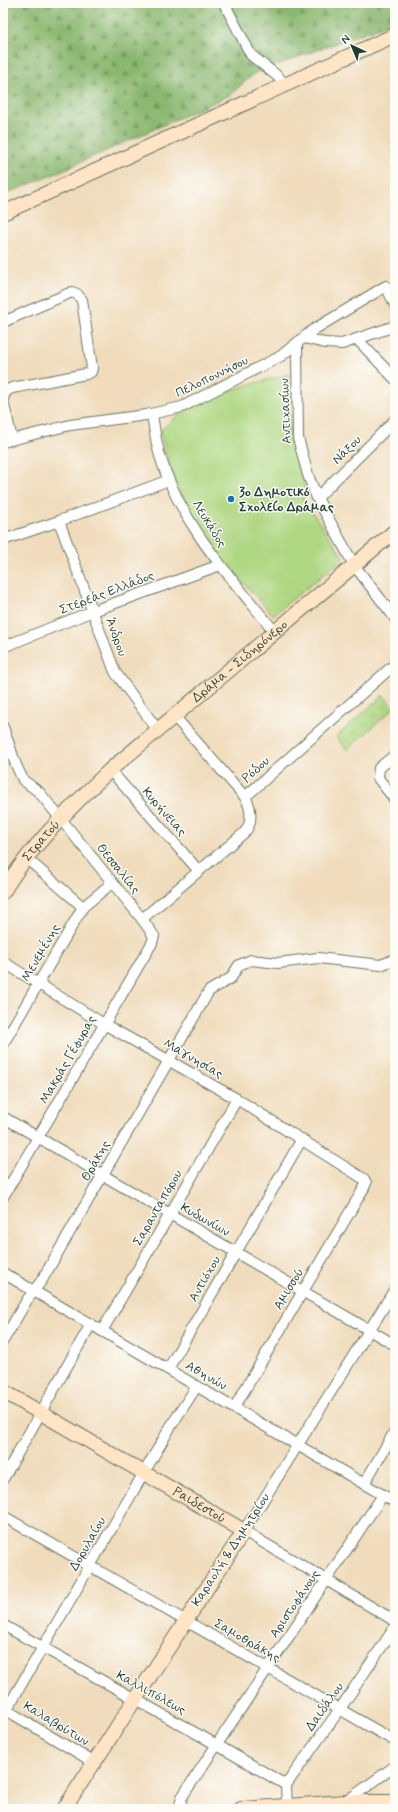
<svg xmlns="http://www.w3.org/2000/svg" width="398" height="1812" font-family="Mynerve,sans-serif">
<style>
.green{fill:#afd782;stroke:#678a5b}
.forest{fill:url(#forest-firs);stroke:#557a52}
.park{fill:url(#park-crowns);stroke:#678a5b}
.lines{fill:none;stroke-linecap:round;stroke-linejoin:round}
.street-casing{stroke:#687564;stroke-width:12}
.secondary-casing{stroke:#687564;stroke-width:16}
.street{stroke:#fff;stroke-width:10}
.secondary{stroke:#ffe4c6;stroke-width:14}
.poi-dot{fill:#1f6fb2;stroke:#fdfcf7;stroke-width:1.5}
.labels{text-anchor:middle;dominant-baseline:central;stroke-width:3;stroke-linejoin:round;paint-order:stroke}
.street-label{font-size:13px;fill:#1f3d34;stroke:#fdfcf7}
.poi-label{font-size:13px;font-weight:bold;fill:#1f3d34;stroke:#fdfcf7;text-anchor:start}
</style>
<defs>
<pattern id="forest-firs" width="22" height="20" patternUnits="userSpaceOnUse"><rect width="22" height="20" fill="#8bb870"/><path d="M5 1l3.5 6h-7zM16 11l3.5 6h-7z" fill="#71975d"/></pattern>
<pattern id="park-crowns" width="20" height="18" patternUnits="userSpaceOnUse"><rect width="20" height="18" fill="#afd782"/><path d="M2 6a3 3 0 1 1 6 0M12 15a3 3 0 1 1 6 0" fill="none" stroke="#96b971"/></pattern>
</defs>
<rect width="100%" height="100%" fill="#fdfcf7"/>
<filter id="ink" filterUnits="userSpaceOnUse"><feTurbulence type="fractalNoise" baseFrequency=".025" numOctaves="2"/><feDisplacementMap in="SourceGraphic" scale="8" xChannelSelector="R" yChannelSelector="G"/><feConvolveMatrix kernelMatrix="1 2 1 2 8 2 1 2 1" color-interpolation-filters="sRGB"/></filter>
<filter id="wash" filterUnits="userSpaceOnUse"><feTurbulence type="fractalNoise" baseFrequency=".012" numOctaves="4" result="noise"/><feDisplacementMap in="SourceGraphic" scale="16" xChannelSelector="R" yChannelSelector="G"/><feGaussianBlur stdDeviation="0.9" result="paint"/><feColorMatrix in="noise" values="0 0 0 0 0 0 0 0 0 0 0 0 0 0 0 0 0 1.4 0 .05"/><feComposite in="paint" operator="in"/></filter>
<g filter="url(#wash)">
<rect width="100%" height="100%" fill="#f0dcbc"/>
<path class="green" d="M289,374L290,435L298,468L307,493L303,499L344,558L273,615C252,592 230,569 210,544C185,513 169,470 160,431C166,426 172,420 179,415C211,393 252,384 289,374Z"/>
<polygon class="forest" points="3,3 395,3 395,32 388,24 255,73 230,95 52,175 3,195"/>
<polygon class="park" points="383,695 394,708 347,750 336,737"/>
</g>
<g filter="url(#ink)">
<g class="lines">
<g class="street-casing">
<g id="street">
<polyline points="224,3 251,55 276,75 286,85"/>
<path d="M3,322L72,292L77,294L82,300L92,368L91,372L86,374L12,388C6,390 3,394 3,401L12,439"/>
<polyline points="304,338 325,343 342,344 395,326"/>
<polyline points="357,339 395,379"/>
<polyline points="297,344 298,438 308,475 317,498 354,565 395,618"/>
<path d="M152,414C154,428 156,443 160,456C181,525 231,578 275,632"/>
<polyline points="3,442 70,425 146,415 182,407 281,356 313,330 386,286 395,305"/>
<polyline points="317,498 395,420"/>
<polyline points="59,521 115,672 157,729"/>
<polyline points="3,540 59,521 169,480"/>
<polyline points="3,647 93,611 220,565"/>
<polyline points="3,727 16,765 23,780 39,792 142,919 154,936 152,943 3,1197"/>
<polyline points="395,755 379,768 378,778 395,800"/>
<polyline points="110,770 199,871"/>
<polyline points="245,797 395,664"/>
<polyline points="26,858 83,907"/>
<path d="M142,919L244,833C253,823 252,809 245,797L174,716"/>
<polyline points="3,962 104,1024 237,1099 364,1179 366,1183 364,1188 234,1408"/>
<polyline points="3,1044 83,907 112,883"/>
<polyline points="3,1117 395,1345"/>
<polyline points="3,1273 395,1502"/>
<polyline points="395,1289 244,1531 395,1621"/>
<polyline points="102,1331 237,1099"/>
<polyline points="3,1341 27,1300 42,1280 209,991 231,978 239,965 251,960 278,963 318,958 381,965 395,959"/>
<polyline points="168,1369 302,1139"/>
<polyline points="3,1479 91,1324"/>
<polyline points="364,1484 395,1431"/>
<polyline points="3,1516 395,1741"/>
<polyline points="3,1625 217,1745 286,1785"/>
<polyline points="3,1708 95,1763"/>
<polyline points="3,1716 171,1426 197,1386"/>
<polyline points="344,1803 395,1766"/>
<polyline points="287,1805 286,1785 340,1709 395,1627"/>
<polyline points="179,1809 182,1797 383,1495"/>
</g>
</g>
<g class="secondary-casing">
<g id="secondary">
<polyline points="3,213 395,35"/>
<path id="s1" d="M3,892C28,849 74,804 110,770L395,531"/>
<path id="s2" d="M3,1391L244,1531L64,1809"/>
<polyline points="241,1809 346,1802 395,1802"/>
</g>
</g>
<use href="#street" class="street"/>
<use href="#secondary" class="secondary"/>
</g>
</g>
<circle class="poi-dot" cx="231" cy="499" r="4"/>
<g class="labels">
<g class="street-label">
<text transform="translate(212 377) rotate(-26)">Πελοποννήσου</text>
<text transform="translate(286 411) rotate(-92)">Αντιχασίων</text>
<text transform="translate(347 450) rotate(-45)">Νάξου</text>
<text transform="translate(209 524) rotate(58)">Λευκάδος</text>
<text transform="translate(107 593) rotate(-21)">Στερεάς Ελλάδος</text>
<text transform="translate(116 637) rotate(70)">Άνδρου</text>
<text stroke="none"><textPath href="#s1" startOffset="332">Δράμα - Σιδηρόνερο</textPath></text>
<text transform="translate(256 770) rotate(-42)">Ρόδου</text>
<text transform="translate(164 812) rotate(49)">Κυρήνειας</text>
<text stroke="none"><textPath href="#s1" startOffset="64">Στρατού</textPath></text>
<text transform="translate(118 869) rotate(51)">Θεσσαλίας</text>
<text transform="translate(41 953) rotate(-60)">Μενεμένης</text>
<text transform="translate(193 1059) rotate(30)">Μαγνησίας</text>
<text transform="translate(68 1060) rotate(-60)">Μακράς Γέφυρας</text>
<text transform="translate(96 1161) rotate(-60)">Θράκης</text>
<text transform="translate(158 1208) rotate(-60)">Σαρανταπόρου</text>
<text transform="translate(205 1220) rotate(30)">Κυδωνίων</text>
<text transform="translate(205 1279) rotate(-60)">Αντιόχου</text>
<text transform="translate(289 1289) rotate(-59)">Αμισσού</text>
<text transform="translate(206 1376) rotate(30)">Αθηνών</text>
<text stroke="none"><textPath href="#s2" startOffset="227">Ραιδεστού</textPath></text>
<text transform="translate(88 1544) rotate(-60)">Δορυλαίου</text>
<text transform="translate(231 1550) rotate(-57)">Καραολή &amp; Δημητρίου</text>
<text transform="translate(295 1604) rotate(-56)">Αριστοφάνους</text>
<text transform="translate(247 1641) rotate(30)">Σαμοθράκης</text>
<text transform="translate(151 1693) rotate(29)">Καλλιπόλεως</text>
<text transform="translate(325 1707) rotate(-55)">Δαιδάλου</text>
<text transform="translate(56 1724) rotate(31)">Καλαβρύτων</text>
</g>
<g class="poi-label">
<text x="239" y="492">3ο Δημοτικό<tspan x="239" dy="15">Σχολείο Δράμας</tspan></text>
</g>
</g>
<rect width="398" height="1812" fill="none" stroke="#fdfcf7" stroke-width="16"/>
<g transform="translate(352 46) rotate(316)" stroke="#fdfcf7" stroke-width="3" paint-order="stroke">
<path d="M0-3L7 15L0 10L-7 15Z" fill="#1f3d34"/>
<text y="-6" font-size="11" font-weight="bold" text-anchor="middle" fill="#1f3d34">N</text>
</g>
</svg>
